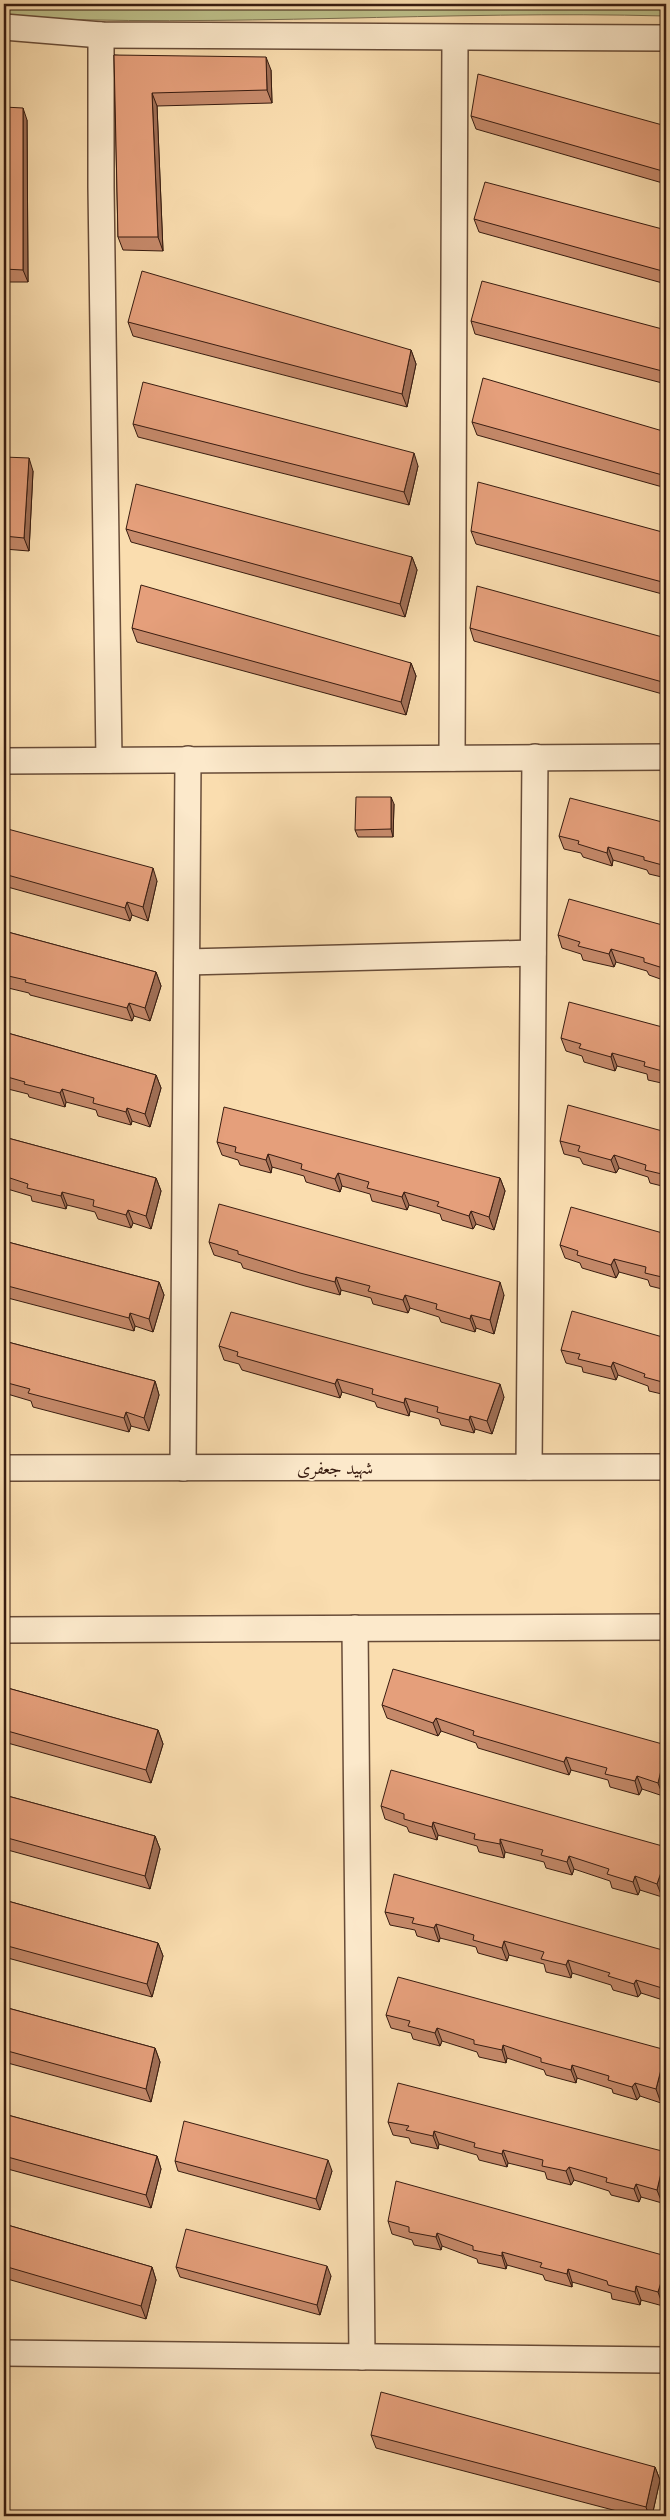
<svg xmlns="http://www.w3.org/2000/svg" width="670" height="2520" font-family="'Gentium Book Plus',Amiri,serif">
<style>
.green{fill:#bec18b;stroke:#7b6e4e}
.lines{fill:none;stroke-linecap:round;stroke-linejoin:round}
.minor-casing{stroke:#684c38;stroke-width:28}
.minor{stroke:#fce9cb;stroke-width:25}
.wall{fill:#c5896a;stroke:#381c10}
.shaded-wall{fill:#a06f56;stroke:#381c10}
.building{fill:#e59f7b;stroke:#381c10}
.labels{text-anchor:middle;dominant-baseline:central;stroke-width:4;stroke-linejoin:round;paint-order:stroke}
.street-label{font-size:18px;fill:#381c10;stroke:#fce9cb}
</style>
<rect width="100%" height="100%" fill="#faddaf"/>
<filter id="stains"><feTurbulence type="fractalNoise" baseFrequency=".004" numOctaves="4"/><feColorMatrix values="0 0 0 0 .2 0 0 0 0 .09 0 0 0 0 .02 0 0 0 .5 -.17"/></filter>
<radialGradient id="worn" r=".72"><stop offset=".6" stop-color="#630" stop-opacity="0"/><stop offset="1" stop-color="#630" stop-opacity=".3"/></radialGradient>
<path class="green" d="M4,4H666V16C445,10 225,28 4,17Z"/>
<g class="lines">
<g class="minor-casing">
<g id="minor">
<polyline points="4,27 101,35 666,38"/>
<polyline points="101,35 101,187 109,760"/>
<polyline points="452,758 455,38"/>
<polyline points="4,761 666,757"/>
<polyline points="187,962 533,953"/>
<polyline points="529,1467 535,757"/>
<polyline points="4,1468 666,1467"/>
<polyline points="183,1468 188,759"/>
<polyline points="355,1628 362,2357"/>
<polyline points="4,1630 666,1627"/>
<polyline points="4,2353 666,2360"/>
</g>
</g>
<use href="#minor" class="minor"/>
</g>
<g class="wall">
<polygon points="114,55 271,70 272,103 157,106 163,251 123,250 118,237"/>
<polygon points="4,107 27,120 28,282 4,282"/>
<polygon points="471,116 666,126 666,184 476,129"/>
<polygon points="474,219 666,230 666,284 479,232"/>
<polygon points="471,321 666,330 666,384 475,334"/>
<polygon points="128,322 411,350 416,364 407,407 133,336"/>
<polygon points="472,422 666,432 666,488 477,435"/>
<polygon points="133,424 418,466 409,505 138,437"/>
<polygon points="4,457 33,471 29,551 4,549"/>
<polygon points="126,529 412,557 417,570 405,617 131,542"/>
<polygon points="471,531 666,533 666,595 476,544"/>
<polygon points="132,628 411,663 416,676 406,715 137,642"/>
<polygon points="470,628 666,638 666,695 474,641"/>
<polygon points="394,804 393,837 358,837 355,830"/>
<polygon points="666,823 666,878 649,874 647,870 613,860 612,866 583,857 581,853 564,849 559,836"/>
<polygon points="4,828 157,881 148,921 132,915 130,921 4,886"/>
<polygon points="666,926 666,981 649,975 647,971 616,962 614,967 583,960 581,954 562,948 558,935"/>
<polygon points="4,931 156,972 161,986 150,1021 134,1016 132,1021 30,995 29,993 4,987"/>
<polygon points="666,1028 666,1084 648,1080 647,1074 617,1066 615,1071 584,1062 582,1056 566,1051 561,1038"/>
<polygon points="4,1032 156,1075 161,1088 150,1127 132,1121 131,1125 98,1116 96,1110 66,1102 65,1107 29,1097 28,1094 4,1088"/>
<polygon points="666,1132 666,1187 650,1183 648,1177 619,1168 616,1173 583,1164 580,1158 564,1154 560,1141"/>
<polygon points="4,1137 156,1178 161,1191 151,1229 133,1223 131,1228 98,1219 95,1212 67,1205 66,1209 32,1201 31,1196 4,1188"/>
<polygon points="217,1142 500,1178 505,1191 494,1230 476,1224 473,1229 442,1220 440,1214 409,1205 407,1210 372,1201 370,1194 342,1186 340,1192 306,1182 304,1176 272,1167 271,1173 240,1165 238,1160 222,1155"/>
<polygon points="666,1234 666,1290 650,1286 648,1280 619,1272 616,1278 582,1268 580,1263 565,1258 560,1245"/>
<polygon points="4,1241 159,1282 164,1295 153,1332 135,1326 134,1331 4,1297"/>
<polygon points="209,1242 504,1295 494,1334 476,1328 475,1332 441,1322 439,1317 410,1308 408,1313 373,1304 371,1298 341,1290 340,1295 305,1286 243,1268 241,1263 214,1255"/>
<polygon points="666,1338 666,1395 649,1391 648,1386 618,1375 616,1380 583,1372 582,1367 566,1363 561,1350"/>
<polygon points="4,1341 155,1381 159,1395 149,1431 131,1426 129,1432 33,1407 31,1401 4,1393"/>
<polygon points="219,1346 504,1397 492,1434 475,1429 474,1433 441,1425 439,1419 410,1411 409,1416 377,1407 375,1402 342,1392 340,1398 242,1370 239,1364 224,1360"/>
<polygon points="4,1687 158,1730 163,1744 151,1783 4,1742"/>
<polygon points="382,1705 666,1745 666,1782 663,1796 642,1789 639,1795 610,1787 608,1780 571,1770 569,1775 478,1748 476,1743 441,1731 438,1736 387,1718"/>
<polygon points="4,1795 155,1836 160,1849 150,1889 4,1849"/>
<polygon points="381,1806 666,1847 662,1897 640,1890 638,1895 612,1888 610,1881 574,1869 572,1875 546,1868 544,1862 505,1852 504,1858 479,1852 477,1846 438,1835 437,1840 409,1832 407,1827 385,1819"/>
<polygon points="4,1900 158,1943 163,1956 152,1997 4,1957"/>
<polygon points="385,1912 666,1951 666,2001 641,1993 638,1997 613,1990 611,1985 572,1973 571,1978 546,1972 544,1964 509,1955 507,1961 478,1953 476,1947 440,1938 439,1942 417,1936 415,1930 390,1925"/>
<polygon points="4,2007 155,2048 160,2062 151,2102 4,2062"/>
<polygon points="386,2015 666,2050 666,2083 661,2103 640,2096 637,2100 613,2093 612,2089 577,2078 576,2083 546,2075 544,2070 507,2058 506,2063 479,2057 477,2052 442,2041 440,2046 413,2039 411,2033 391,2028"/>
<polygon points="4,2114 157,2156 161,2169 151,2208 4,2168"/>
<polygon points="388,2122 666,2152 666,2186 662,2203 641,2197 639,2202 611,2195 609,2191 574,2180 571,2185 547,2179 545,2172 508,2163 507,2167 479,2160 477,2155 439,2144 438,2149 411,2143 409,2138 393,2135"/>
<polygon points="175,2161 332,2171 320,2210 178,2171"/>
<polygon points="388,2221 666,2256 663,2306 641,2300 640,2305 612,2299 611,2293 572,2282 572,2287 545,2280 543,2275 507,2265 506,2269 478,2263 477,2259 442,2246 441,2250 414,2245 412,2240 392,2234"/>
<polygon points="4,2224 152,2267 156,2280 146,2319 4,2278"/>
<polygon points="176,2267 331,2276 320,2315 180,2277"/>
<polygon points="371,2435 655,2467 660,2480 652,2516 636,2516 376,2448"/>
</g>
<g class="shaded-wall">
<polygon points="266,57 271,70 272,103 267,90"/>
<polygon points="152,93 157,106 163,251 158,237"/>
<polygon points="23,108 27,120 28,282 23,270"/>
<polygon points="411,350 416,364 407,407 402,394"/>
<polygon points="414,453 418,466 409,505 404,492"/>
<polygon points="29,458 33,471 29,551 24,538"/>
<polygon points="412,557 417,570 405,617 400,604"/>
<polygon points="411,663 416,676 406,715 401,702"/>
<polygon points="391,797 394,804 393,837 391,829"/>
<polygon points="608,847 613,860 612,866 607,853"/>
<polygon points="153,868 157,881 148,921 143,907"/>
<polygon points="127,902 132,915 130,921 125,908"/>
<polygon points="611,949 616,962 614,967 609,954"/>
<polygon points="156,972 161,986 150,1021 145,1008"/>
<polygon points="129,1003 134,1016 132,1021 127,1008"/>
<polygon points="612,1053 617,1066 615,1071 611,1057"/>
<polygon points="156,1075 161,1088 150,1127 145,1114"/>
<polygon points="62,1089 66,1102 65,1107 60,1093"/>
<polygon points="127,1108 132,1121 131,1125 126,1112"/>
<polygon points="268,1154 272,1167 271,1173 266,1160"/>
<polygon points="614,1155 619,1168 616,1173 611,1160"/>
<polygon points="338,1173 342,1186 340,1192 335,1179"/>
<polygon points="156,1178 161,1191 151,1229 146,1216"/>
<polygon points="500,1178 505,1191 494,1230 489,1217"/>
<polygon points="62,1192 67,1205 66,1209 61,1196"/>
<polygon points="404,1192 409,1205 407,1210 402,1197"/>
<polygon points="128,1210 133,1223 131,1228 126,1215"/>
<polygon points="471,1211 476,1224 473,1229 469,1216"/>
<polygon points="614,1259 619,1272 616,1278 611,1265"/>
<polygon points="336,1277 341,1290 340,1295 335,1282"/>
<polygon points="159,1282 164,1295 153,1332 149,1319"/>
<polygon points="500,1282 504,1295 494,1334 490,1320"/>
<polygon points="405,1295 410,1308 408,1313 403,1300"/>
<polygon points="130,1313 135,1326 134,1331 129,1318"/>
<polygon points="471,1315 476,1328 475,1332 470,1319"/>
<polygon points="613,1362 618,1375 616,1380 611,1367"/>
<polygon points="337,1379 342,1392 340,1398 335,1384"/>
<polygon points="155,1381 159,1395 149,1431 144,1418"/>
<polygon points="500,1384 504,1397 492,1434 487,1421"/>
<polygon points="405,1398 410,1411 409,1416 404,1403"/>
<polygon points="126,1412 131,1426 129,1432 124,1418"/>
<polygon points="470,1416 475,1429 474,1433 469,1420"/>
<polygon points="436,1718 441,1731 438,1736 433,1723"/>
<polygon points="158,1730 163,1744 151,1783 146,1770"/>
<polygon points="666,1749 666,1782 663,1796 658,1783"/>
<polygon points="566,1757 571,1770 569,1775 564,1762"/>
<polygon points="637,1776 642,1789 639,1795 635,1781"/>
<polygon points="433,1822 438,1835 437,1840 432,1827"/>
<polygon points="155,1836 160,1849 150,1889 145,1876"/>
<polygon points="500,1839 505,1852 504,1858 500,1844"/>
<polygon points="569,1856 574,1869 572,1875 567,1862"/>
<polygon points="666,1858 666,1885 662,1897 657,1884"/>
<polygon points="635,1876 640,1890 638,1895 633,1882"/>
<polygon points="436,1924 440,1938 439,1942 434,1928"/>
<polygon points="504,1941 509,1955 507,1961 502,1948"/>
<polygon points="158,1943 163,1956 152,1997 147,1984"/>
<polygon points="568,1960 572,1973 571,1978 566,1965"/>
<polygon points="666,1969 666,2000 662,1988"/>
<polygon points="636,1980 641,1993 638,1997 634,1984"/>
<polygon points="437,2028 442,2041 440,2046 435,2033"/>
<polygon points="503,2045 507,2058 506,2063 502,2050"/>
<polygon points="155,2048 160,2062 151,2102 146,2089"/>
<polygon points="666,2051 666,2083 661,2103 656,2089"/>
<polygon points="572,2065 577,2078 576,2083 571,2070"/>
<polygon points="635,2083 640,2096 637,2100 632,2087"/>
<polygon points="434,2131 439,2144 438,2149 433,2136"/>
<polygon points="503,2150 508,2163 507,2167 502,2154"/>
<polygon points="666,2152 666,2186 662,2203 657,2190"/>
<polygon points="157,2156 161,2169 151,2208 146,2195"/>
<polygon points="328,2160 332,2171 320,2210 316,2199"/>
<polygon points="569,2167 574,2180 571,2185 566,2171"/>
<polygon points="636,2184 641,2197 639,2202 634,2189"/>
<polygon points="437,2233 442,2246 441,2250 436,2237"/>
<polygon points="502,2252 507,2265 506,2269 502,2256"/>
<polygon points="327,2266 331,2276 320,2315 317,2305"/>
<polygon points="666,2266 666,2295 663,2306 658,2292"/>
<polygon points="152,2267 156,2280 146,2319 141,2306"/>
<polygon points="568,2269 572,2282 572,2287 567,2274"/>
<polygon points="636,2286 641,2300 640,2305 635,2292"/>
<polygon points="655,2467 660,2480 652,2516 649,2516 646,2507"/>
</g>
<g class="building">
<polygon points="114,55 266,57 267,90 152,93 158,237 118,237"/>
<polygon points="478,74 666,126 666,172 471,116"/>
<polygon points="4,107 23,108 23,270 4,269"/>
<polygon points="485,182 666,230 666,272 474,219"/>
<polygon points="142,271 411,350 402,394 128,322"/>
<polygon points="482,281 666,330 666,372 471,321"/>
<polygon points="483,378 666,432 666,476 472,422"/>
<polygon points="143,382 414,453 404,492 133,424"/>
<polygon points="4,457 29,458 24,538 4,536"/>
<polygon points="478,482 666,533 666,583 471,531"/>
<polygon points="136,484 412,557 400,604 126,529"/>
<polygon points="141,585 411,663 401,702 132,628"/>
<polygon points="477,586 666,638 666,683 470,628"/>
<polygon points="356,797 391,797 391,829 355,830"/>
<polygon points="570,798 666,823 666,866 644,860 644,857 608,847 607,853 578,844 579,841 559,836"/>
<polygon points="4,828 153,868 143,907 127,902 125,908 4,874"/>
<polygon points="569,899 666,926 666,969 644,962 644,958 611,949 609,954 578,946 580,942 558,935"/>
<polygon points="4,931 156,972 145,1008 129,1003 127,1008 25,982 26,980 4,975"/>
<polygon points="569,1002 666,1028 666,1072 644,1066 645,1062 612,1053 611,1057 579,1048 581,1044 561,1038"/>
<polygon points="4,1032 156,1075 145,1114 127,1108 126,1112 93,1103 94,1098 62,1089 60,1093 24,1084 25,1082 4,1076"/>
<polygon points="568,1105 666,1132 666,1175 645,1170 646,1165 614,1155 611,1160 578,1151 580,1146 560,1141"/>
<polygon points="224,1107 500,1178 489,1217 471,1211 469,1216 437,1206 439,1202 404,1192 402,1197 367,1188 369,1182 338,1173 335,1179 301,1169 302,1164 268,1154 266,1160 235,1152 236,1147 217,1142"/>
<polygon points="4,1137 156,1178 146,1216 128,1210 126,1215 93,1206 94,1200 62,1192 61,1196 27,1188 28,1184 4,1176"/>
<polygon points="219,1204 500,1282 490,1320 471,1315 470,1319 436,1309 437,1304 405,1295 403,1300 368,1291 370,1286 336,1277 335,1282 300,1273 238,1254 238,1251 209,1242"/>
<polygon points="571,1207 666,1234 666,1278 645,1273 646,1267 614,1259 611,1265 577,1255 578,1251 560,1245"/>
<polygon points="4,1241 159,1282 149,1319 130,1313 129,1318 4,1285"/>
<polygon points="572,1311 666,1338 666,1383 644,1377 645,1374 613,1362 611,1367 578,1359 580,1354 561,1350"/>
<polygon points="231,1312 500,1384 487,1421 470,1416 469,1420 437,1412 438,1407 405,1398 404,1403 372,1394 373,1389 337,1379 335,1384 237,1356 238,1352 219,1346"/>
<polygon points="4,1341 155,1381 144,1418 126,1412 124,1418 28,1393 30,1389 4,1382"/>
<polygon points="393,1669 666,1745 666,1749 658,1783 637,1776 635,1781 605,1774 607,1768 566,1757 564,1762 473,1735 474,1731 436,1718 433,1723 382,1705"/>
<polygon points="4,1687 158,1730 146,1770 4,1730"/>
<polygon points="391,1770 666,1847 666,1858 657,1884 635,1876 633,1882 607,1874 609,1869 569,1856 567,1862 541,1855 543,1850 500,1839 500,1844 474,1839 475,1834 433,1822 432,1827 404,1819 404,1814 381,1806"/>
<polygon points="4,1795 155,1836 145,1876 4,1837"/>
<polygon points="394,1874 666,1951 666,1969 662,1988 636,1980 634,1984 608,1976 610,1973 568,1960 566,1965 541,1959 544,1952 504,1941 502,1948 473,1940 474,1935 436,1924 434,1928 412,1923 414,1918 385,1912"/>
<polygon points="4,1900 158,1943 147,1984 4,1945"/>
<polygon points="398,1977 666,2050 656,2089 635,2083 632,2087 608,2080 609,2076 572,2065 571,2070 541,2062 541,2058 503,2045 502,2050 474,2044 474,2040 437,2028 435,2033 408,2026 410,2021 386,2015"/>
<polygon points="4,2007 155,2048 146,2089 4,2050"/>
<polygon points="398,2083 666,2152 657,2190 636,2184 634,2189 606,2182 607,2178 569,2167 566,2171 542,2166 543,2160 503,2150 502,2154 474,2147 475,2143 434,2131 433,2136 406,2130 409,2126 388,2122"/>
<polygon points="4,2114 157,2156 146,2195 4,2156"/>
<polygon points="184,2121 328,2160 316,2199 175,2161"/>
<polygon points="396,2181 666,2256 666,2266 658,2292 636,2286 635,2292 608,2285 607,2281 568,2269 567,2274 540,2267 542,2263 502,2252 502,2256 473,2250 473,2246 437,2233 436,2237 409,2232 409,2227 388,2221"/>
<polygon points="4,2224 152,2267 141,2306 4,2266"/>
<polygon points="186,2229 327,2266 317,2305 176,2267"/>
<polygon points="381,2392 655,2467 646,2507 371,2435"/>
</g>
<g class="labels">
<g class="street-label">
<text x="335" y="1467">شهید جعفری</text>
</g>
</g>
<rect width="670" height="2520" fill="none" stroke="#faddaf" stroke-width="20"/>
<rect x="5" y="5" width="660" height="2510" fill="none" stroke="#381c10" stroke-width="2.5"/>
<rect x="10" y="10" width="650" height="2500" fill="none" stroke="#381c10"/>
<rect width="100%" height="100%" filter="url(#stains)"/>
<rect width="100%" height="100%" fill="url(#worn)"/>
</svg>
